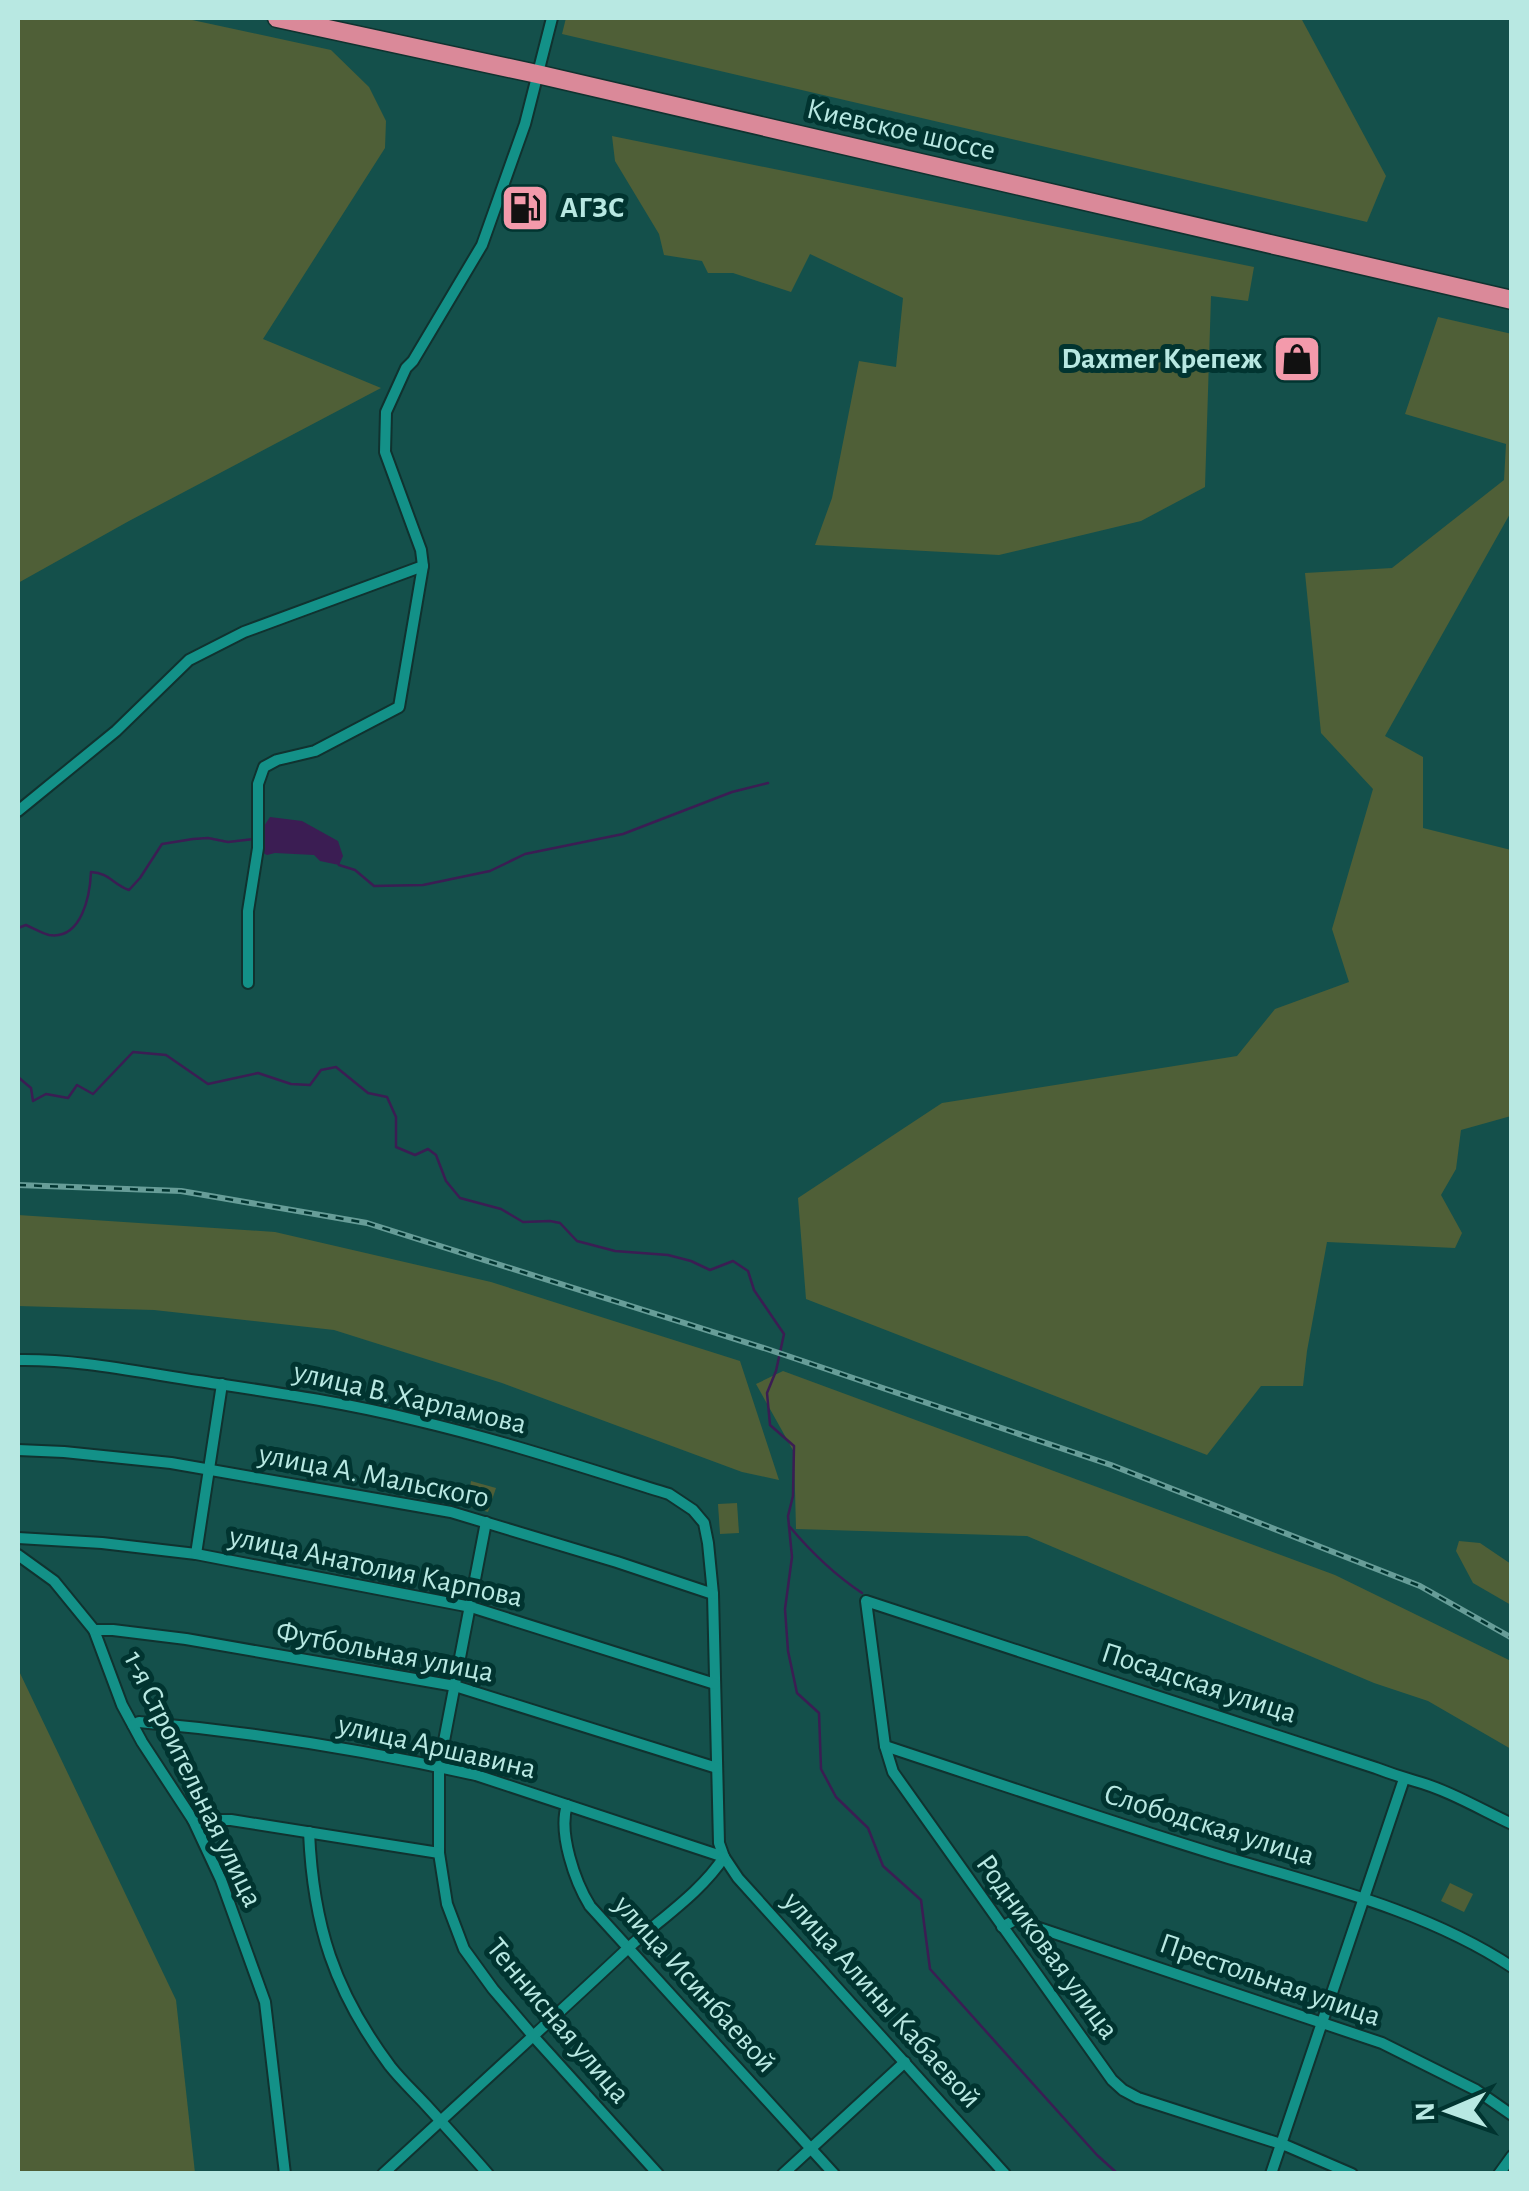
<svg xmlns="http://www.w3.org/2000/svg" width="1529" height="2191" font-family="'Alegreya Sans',sans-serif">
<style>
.green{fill:#4f5f37}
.water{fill:#3b1d53}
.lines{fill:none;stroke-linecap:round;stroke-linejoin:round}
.stream{stroke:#3b1d53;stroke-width:2.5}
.street-casing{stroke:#10322f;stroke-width:14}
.highway-casing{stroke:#10322f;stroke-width:21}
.street{stroke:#139188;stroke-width:10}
.highway{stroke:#da8999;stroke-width:18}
.rail-casing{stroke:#679d98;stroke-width:6}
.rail{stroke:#013430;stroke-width:2.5;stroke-dasharray:8;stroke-linecap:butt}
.labels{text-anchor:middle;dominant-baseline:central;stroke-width:10;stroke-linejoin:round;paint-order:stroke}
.street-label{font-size:30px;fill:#b8e8e2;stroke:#013430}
.poi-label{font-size:30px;font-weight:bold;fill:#b8e8e2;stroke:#013430;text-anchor:start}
</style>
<rect width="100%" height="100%" fill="#14504b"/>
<g class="green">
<polygon points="18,18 183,18 331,50 369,87 386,121 385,148 263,339 381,388 129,521 18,583"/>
<polygon points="566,18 1301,18 1386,176 1367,222 562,34"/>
<polygon points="612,136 1254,267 1248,301 1211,296 1205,487 1141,521 999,555 815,545 832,498 859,361 896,367 903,298 810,254 791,292 733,273 708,273 702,261 664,255 659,234 615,161"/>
<polygon points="1438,317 1512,334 1511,512 1385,736 1423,757 1423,828 1511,850 1511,1116 1461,1130 1456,1169 1441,1195 1462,1233 1455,1248 1327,1242 1307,1351 1303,1386 1261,1386 1207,1455 806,1299 798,1198 942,1103 1237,1056 1275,1009 1349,982 1332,929 1373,789 1321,733 1305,573 1392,568 1504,480 1506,444 1405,414"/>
<polygon points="18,1215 275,1232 491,1282 740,1361 779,1480 742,1472 502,1383 334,1330 154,1310 18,1306"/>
<polygon points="783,1371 1335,1575 1511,1661 1511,1749 1428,1701 1374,1683 1027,1536 796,1529 794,1452 756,1384"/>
<polygon points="471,1481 496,1488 488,1512 467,1506"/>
<polygon points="737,1503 739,1533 720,1534 718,1504"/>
<polygon points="1459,1541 1480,1543 1511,1564 1511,1605 1473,1583 1456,1551"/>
<polygon points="18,1669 176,2000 195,2173 18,2173"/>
<polygon points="1450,1883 1473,1894 1464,1912 1441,1901"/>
</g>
<polygon class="water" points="270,817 302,821 338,841 343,856 339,865 320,861 314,855 275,853 267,855 263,853 262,829"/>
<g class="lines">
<g class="stream">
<polyline points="339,865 355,870 374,886 423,885 490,871 525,854 623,834 732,792 768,783"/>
<path d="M18,928L26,925C33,928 42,933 49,935C82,940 90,895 91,872C110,873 112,884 129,890L140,878L162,844L193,839L208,838L228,842L254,839"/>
<polyline points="18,1077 31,1088 33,1101 46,1094 68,1098 77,1085 93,1094 133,1052 166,1055 208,1084 258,1073 291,1084 310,1085 321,1070 336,1067 368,1093 387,1097 396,1117 396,1147 415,1155 428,1149 436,1155 446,1181 460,1198 501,1209 523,1222 550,1221 560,1223 577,1241 615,1251 668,1255 691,1261 710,1270 733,1261 748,1271 754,1290 784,1334 776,1371 767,1393 770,1425 794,1446 793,1496 788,1516 792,1557 785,1609 788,1651 797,1693 819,1713 821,1769 836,1797 868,1828 883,1866 921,1900 930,1969 1097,2155 1118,2174"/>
<path d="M790,1527C811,1552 835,1575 862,1593"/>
</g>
<g class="street-casing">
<g id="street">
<polyline points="18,811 116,731 189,660 244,632 423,566"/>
<polyline points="248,983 248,911 258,848 258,784 264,767 277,760 315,751 399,707 423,566 421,550 385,452 386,412 406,368 413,361 482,245 525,124 552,18"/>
<path d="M18,1360C78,1359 138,1372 198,1381C271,1392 343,1402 415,1420C501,1440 585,1468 669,1494L693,1510L704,1523L708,1543L713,1594L719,1843L724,1857L738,1878L1005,2174"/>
<polyline points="18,1450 64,1452 171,1463 451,1512 617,1562 713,1594"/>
<polyline points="486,1522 439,1767 439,1853 447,1904 464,1949 493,1989 534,2037 658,2174"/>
<polyline points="18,1538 102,1543 196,1554 471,1607 715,1684"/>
<polyline points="196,1554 222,1384"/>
<polyline points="18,1555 54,1581 94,1630 122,1705 142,1742 193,1820 221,1880 265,2002 285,2174"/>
<polyline points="94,1630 113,1630 186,1639 455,1686 717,1768"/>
<path d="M133,1725L139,1722C252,1732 365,1750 476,1775L724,1857"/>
<path d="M885,1746C994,1782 1102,1819 1212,1853C1313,1884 1423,1908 1512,1967"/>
<path d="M567,1805C558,1833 575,1882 590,1906L834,2174"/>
<polyline points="193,1820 231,1820 439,1853"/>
<path d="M309,1832C313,1925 334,1991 390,2066C401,2080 414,2092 426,2105C447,2128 468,2151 488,2174"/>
<polyline points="1002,1927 1015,1920 1382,2043 1476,2090 1512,2115"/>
<path d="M383,2174C464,2099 545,2026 625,1951C657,1921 700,1894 724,1857"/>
<polyline points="783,2174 905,2062"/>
<polyline points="1271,2174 1404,1779"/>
<path d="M1352,2174L1287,2146L1138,2098L1123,2090L1112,2080L893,1772L885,1746L866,1601L1376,1768C1389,1773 1401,1777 1415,1781C1448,1790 1480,1809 1512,1824"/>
<polyline points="1499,2174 1512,2156"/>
</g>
</g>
<g class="highway-casing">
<polyline id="highway" points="277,18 537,74 1512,300"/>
</g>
<use href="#street" class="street"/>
<use href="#highway" class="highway"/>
<g class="rail-casing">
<polyline id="rail" points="18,1185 181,1191 367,1223 767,1349 1111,1465 1420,1586 1512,1638"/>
</g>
<use href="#rail" class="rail"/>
</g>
<defs>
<g id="fuel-square" transform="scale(2.5)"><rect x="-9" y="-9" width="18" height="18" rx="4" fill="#f39aab" stroke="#013430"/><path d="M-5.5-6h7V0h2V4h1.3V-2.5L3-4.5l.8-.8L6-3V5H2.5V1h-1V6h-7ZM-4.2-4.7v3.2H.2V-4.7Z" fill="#111"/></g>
<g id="shop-square" transform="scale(2.5)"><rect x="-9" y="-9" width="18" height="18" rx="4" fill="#f39aab" stroke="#013430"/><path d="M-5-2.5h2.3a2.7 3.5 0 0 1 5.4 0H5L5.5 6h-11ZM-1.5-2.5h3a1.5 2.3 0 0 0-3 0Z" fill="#111"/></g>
</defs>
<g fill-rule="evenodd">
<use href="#fuel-square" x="525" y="208"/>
<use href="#shop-square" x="1297" y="359"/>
</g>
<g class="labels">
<g class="street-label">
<text transform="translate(901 130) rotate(13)">Киевское шоссе</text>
<text transform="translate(410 1398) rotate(13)">улица В. Харламова</text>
<text transform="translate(374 1476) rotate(11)">улица А. Мальского</text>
<text transform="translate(376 1567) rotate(12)">улица Анатолия Карпова</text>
<text transform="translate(385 1652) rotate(11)">Футбольная улица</text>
<text transform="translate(1199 1683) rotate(18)">Посадская улица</text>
<text transform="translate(437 1747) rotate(13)">улица Аршавина</text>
<text transform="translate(193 1779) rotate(64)">1-я Строительная улица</text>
<text transform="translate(1209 1825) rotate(17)">Слободская улица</text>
<text transform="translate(1047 1947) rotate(54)">Родниковая улица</text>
<text transform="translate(1270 1980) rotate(19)">Престольная улица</text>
<text transform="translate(695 1984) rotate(48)">улица Исинбаевой</text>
<text transform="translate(882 2000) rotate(48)">улица Алины Кабаевой</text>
<text transform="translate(558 2021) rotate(50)">Теннисная улица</text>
</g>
<g class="poi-label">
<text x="560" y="208">АГЗС</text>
<text x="1262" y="359" text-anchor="end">Daxmer Крепеж</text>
</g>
</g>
<rect width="1529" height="2191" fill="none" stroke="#b8e8e2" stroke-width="40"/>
<g transform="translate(1449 2111) rotate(268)" stroke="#013430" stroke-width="8" paint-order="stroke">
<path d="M0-8L18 38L0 25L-18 38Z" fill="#b8e8e2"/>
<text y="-15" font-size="28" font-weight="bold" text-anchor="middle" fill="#b8e8e2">N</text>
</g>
</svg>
